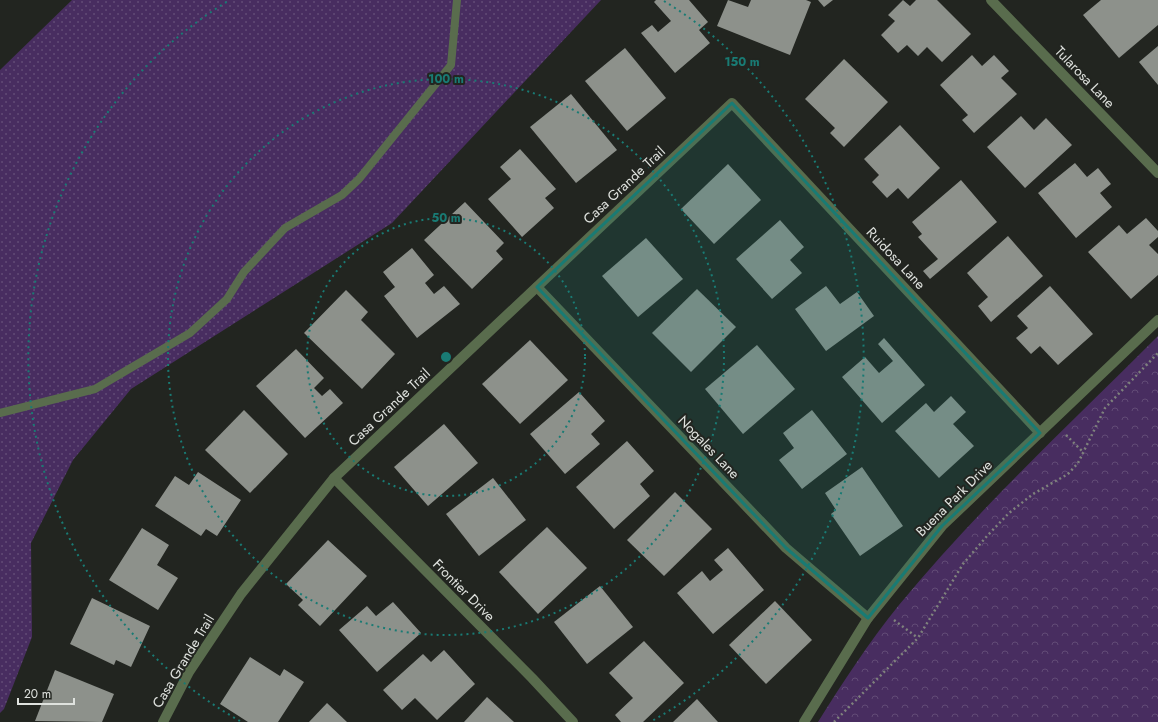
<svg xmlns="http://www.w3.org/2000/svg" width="1158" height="722" font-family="Jost,sans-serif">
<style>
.grass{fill:url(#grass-dots)}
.park{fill:url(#park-crowns)}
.building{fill:#8d918b}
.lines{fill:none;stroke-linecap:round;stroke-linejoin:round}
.path{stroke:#7f827d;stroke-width:2.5;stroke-dasharray:2 3;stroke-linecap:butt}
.lane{stroke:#596c4d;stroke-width:8}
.street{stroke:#596c4d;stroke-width:10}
.marked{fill:#197b74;fill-opacity:0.2;stroke:#197b74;stroke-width:3;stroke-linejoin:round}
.ring{fill:none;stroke:#197b74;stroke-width:2;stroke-dasharray:2 4}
.labels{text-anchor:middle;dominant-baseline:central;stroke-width:4;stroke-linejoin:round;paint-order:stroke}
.street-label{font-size:14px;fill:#dfe2de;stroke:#222520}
.centre{fill:#197b74;stroke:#222520;stroke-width:2}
.ring-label{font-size:12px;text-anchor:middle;font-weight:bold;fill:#197b74;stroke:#222520;stroke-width:4;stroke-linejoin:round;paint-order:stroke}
</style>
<defs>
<pattern id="grass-dots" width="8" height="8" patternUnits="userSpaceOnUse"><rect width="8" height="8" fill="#482d60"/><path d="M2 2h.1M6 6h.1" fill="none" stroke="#624b76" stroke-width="1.8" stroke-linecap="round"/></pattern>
<pattern id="park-crowns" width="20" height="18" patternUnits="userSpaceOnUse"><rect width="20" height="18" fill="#482d60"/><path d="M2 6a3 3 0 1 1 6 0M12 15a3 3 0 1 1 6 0" fill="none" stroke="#624b76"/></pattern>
</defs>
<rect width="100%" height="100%" fill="#222520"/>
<polygon class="grass" points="72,0 601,0 392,223 131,389 73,460 31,543 32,637 4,709 0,713 0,70"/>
<path class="park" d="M1158,336V722H818C843,682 869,642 899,605C978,509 1070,424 1158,336Z"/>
<g class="building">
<polygon points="656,0 689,0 708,22 699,30 710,43 675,73 641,33 652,25 658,32 671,21 654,2"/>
<polygon points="728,0 748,7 751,0 806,0 811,2 790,55 717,26"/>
<polygon points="818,0 833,0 824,7"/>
<polygon points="903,0 910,6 916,0 937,0 971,34 942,62 927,47 918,56 907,45 898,53 881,35 895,21 888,15"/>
<polygon points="1101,0 1158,0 1158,25 1119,58 1083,15"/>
<polygon points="1158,46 1158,85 1139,62"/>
<polygon points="625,48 666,98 627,131 585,81"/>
<polygon points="972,55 982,66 994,55 1009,71 1001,78 1017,94 974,133 962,120 968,115 940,85"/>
<polygon points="844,59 888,102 844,147 830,133 835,128 805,99"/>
<polygon points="571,94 617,150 576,183 530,127"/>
<polygon points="1021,116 1034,130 1046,118 1072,145 1025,188 987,147"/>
<polygon points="900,125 940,168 908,199 898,188 887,198 872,182 879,175 864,159"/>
<polygon points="520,149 556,189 545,198 554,208 522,237 488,199 511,179 500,167"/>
<polygon points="1075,163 1087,177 1098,168 1111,184 1100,193 1112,207 1076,238 1038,193"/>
<polygon points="728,164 761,200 714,244 681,209"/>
<polygon points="961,180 997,222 930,279 923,271 938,259 918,237 922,234 912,222"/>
<polygon points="465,202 504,243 496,251 503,259 472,289 424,240"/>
<polygon points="1146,218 1158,231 1158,237 1149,245 1158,254 1158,275 1131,299 1088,252 1119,225 1127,234"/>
<polygon points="780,220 804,247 790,260 802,273 772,299 736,259"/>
<polygon points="1008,236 1043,276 991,322 978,306 988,297 967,273"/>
<polygon points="646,238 683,279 638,317 602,276"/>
<polygon points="412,248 434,275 425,283 434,294 444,286 460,304 417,338 384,296 395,287 383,272"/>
<polygon points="826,286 840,304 857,292 874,316 826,351 795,309"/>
<polygon points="1050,286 1093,334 1058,365 1040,346 1031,354 1016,338 1028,328 1017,316"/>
<polygon points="697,289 736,327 691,372 652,333"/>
<polygon points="346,290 368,312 361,320 395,354 362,389 304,333"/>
<polygon points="884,338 925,385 882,423 842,377 865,357 879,373 893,361 878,344"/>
<polygon points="530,340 568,380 520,424 482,384"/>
<polygon points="757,345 795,389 743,434 705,389"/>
<polygon points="296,349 324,378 314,388 322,396 330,389 343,403 305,438 256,386"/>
<polygon points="579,392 605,421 591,434 600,444 565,474 530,434"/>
<polygon points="951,396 966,412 953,424 974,446 939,478 895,431 926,403 934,412"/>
<polygon points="244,410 288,454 250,493 205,450"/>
<polygon points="812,410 847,454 802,489 779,460 794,448 783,433"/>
<polygon points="444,424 478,463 428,506 394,467"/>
<polygon points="627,441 654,471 640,484 650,496 614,529 576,487"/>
<polygon points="862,467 903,526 860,556 831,514 836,510 825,493"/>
<polygon points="198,472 241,500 217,536 206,529 201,536 155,506 175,476 189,485"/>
<polygon points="493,478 526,520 479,556 446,514"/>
<polygon points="675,492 712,529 664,576 627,540"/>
<polygon points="547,527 587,568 538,614 499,572"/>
<polygon points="142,528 169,545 157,565 178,578 158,610 109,580"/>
<polygon points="328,540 367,576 320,626 298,605 303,600 286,584"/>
<polygon points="728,548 764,590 713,634 677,593 702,571 710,581 723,570 714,560"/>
<polygon points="600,586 633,627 587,664 554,622"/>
<polygon points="92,598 150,626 131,667 116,660 114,665 70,644"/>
<polygon points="775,601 812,640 766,684 729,645"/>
<polygon points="393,602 421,633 377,672 339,630 367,606 376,616"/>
<polygon points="644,641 684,683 643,722 621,722 615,715 633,698 609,673"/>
<polygon points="444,650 475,684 437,720 415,698 402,710 383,690 423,654 431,662"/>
<polygon points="250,657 280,676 284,669 304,682 278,722 248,722 220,704"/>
<polygon points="55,670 114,694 102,722 35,721"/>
<polygon points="487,697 514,722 464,722"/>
<polygon points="697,699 718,722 673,722"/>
<polygon points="327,703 347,722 309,722"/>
</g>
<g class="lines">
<g class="path">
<polyline points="1066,435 1083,452"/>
<polyline points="894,620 918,638"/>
<polyline points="834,722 918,638 963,564 987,536 1009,513 1033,494 1068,474 1078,463 1105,408 1158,353"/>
</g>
<polyline class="lane" points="0,413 95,389 190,333 227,299 244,272 285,228 342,195 359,179 451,65 457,0"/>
<g class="street">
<polyline points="991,0 1158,173"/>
<polyline points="537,287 786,548 868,618"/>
<polyline points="334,478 532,678 573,722"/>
<polyline points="163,722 189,672 241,594 334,478 732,103 1040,433"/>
<polyline points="804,722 868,618 942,526 1158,320"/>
</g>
</g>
<path class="marked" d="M732,103L1040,433L942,526L868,618L786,548L537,287Z"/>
<g class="ring">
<circle cx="446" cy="357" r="139"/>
<circle cx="446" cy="357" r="278"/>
<path d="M240 721A418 418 0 0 1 228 1M664 1A418 418 0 0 1 652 721"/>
</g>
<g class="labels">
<g class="street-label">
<text transform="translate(1085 77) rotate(46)">Tularosa Lane</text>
<text transform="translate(624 185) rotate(-43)">Casa Grande Trail</text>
<text transform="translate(896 258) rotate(47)">Ruidosa Lane</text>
<text transform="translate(389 407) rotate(-43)">Casa Grande Trail</text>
<text transform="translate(709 447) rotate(46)">Nogales Lane</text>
<text transform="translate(954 498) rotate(-45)">Buena Park Drive</text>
<text transform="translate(464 590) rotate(45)">Frontier Drive</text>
<text transform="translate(183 661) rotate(-59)">Casa Grande Trail</text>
</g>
</g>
<circle cx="446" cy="357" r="6" class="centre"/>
<g class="ring-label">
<text x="742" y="66">150 m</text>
<text x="446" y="83">100 m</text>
<text x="446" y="222">50 m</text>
</g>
<path d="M18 698v6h56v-6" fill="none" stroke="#dfe2de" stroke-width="2"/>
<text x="24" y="698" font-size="12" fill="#dfe2de" stroke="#222520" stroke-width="3" paint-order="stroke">20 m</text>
</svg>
